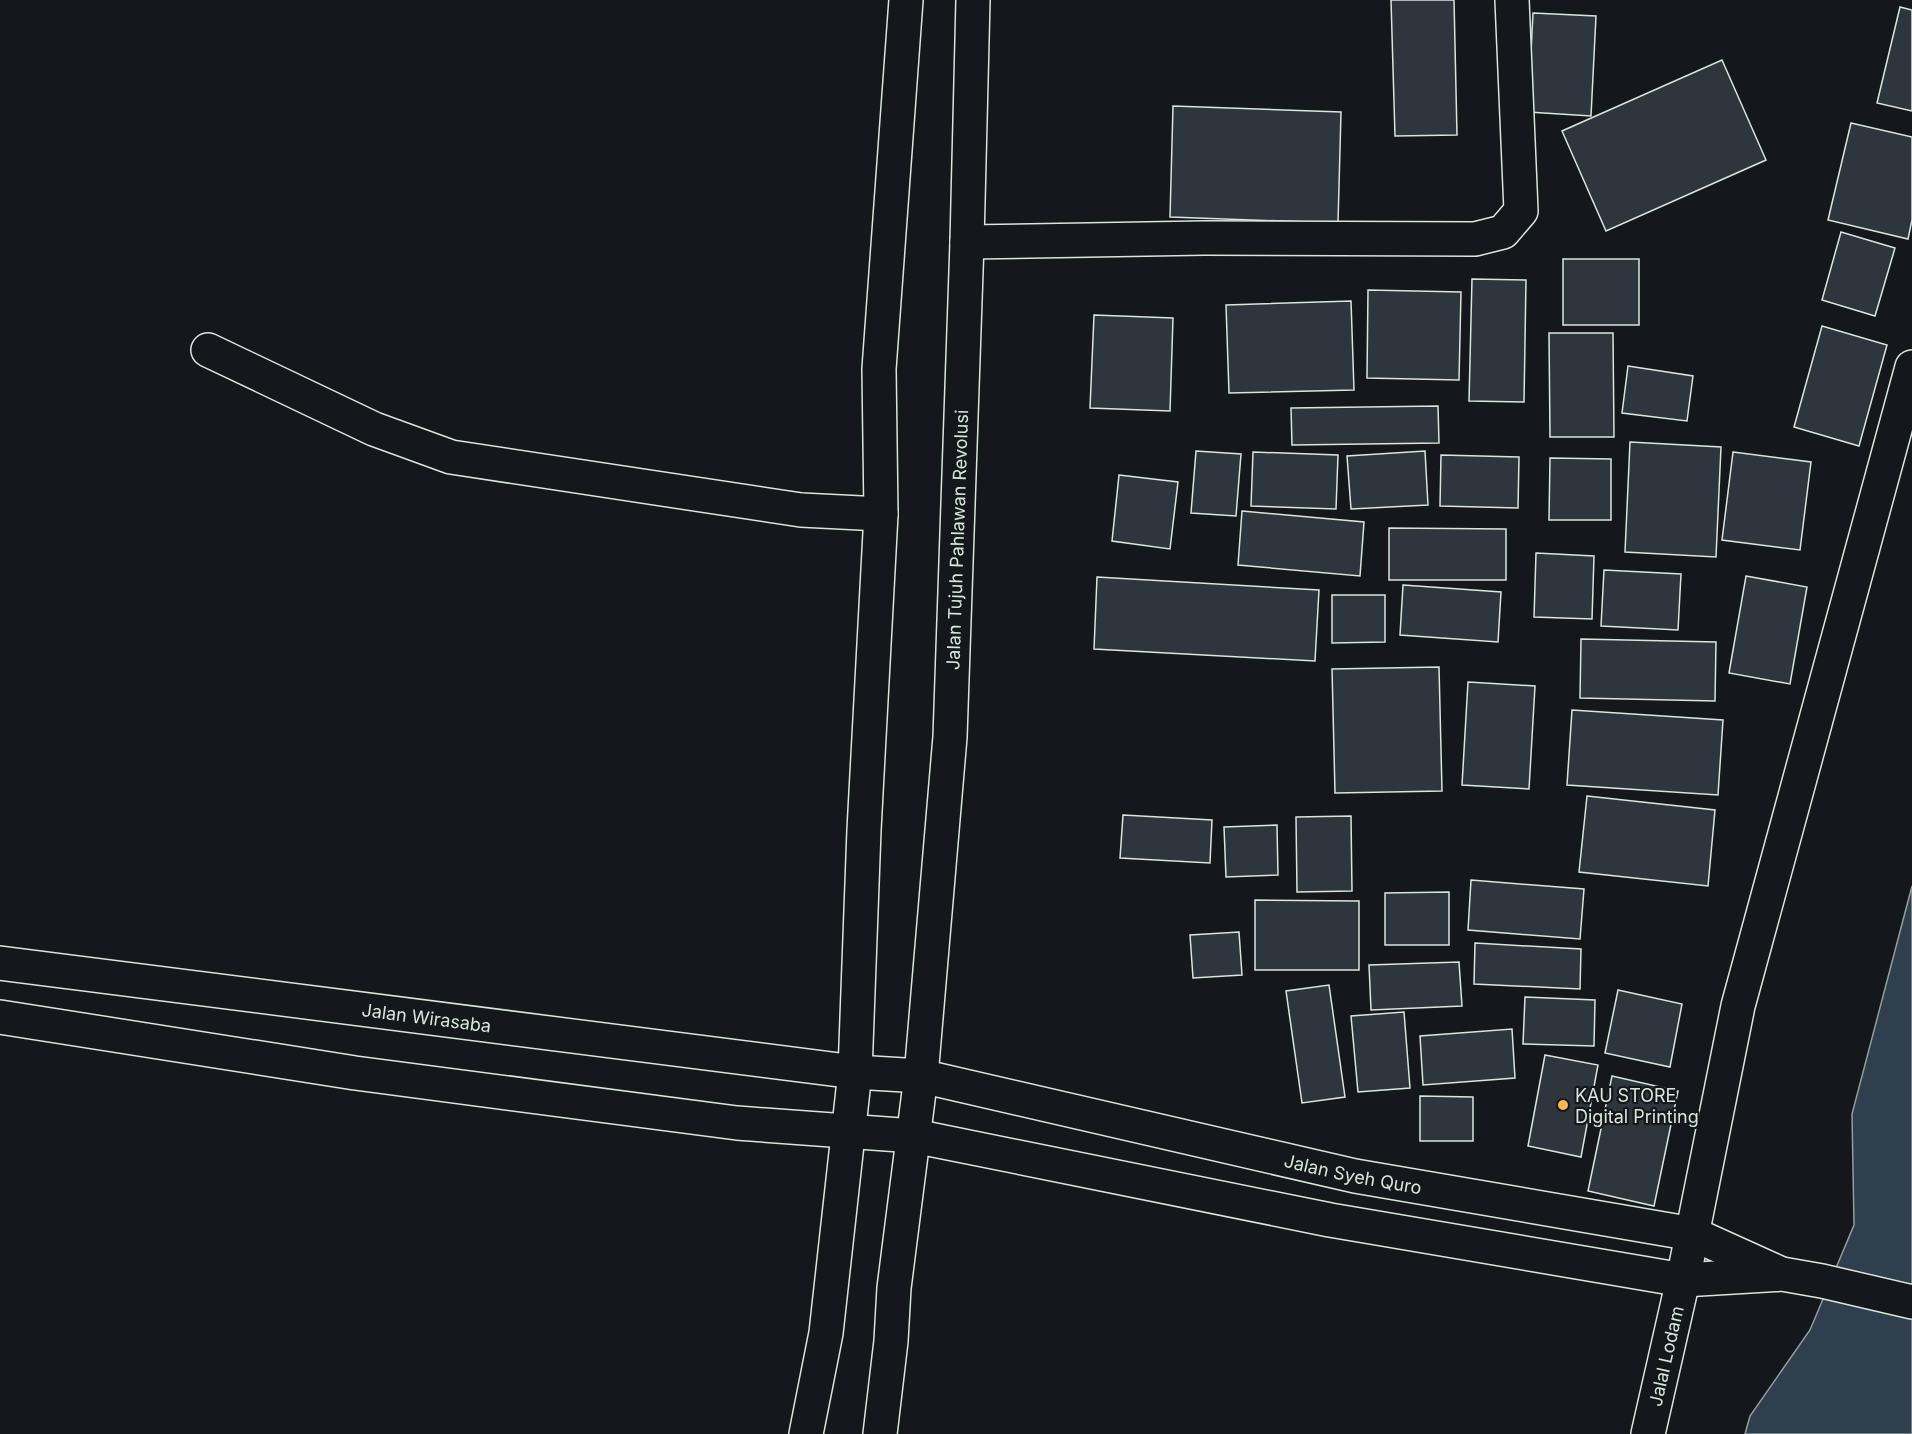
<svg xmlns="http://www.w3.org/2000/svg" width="1912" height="1434" font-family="Inter,sans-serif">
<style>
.water{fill:#2f3f4d;stroke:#939e99;stroke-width:1.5}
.building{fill:#2c363c;stroke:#d8e6dc;stroke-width:1.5}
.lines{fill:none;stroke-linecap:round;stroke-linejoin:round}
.minor-casing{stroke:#d8e6dc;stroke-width:36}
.tertiary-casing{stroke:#d8e6dc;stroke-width:36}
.primary-casing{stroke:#d8e6dc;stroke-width:36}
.minor{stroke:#14181c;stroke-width:33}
.tertiary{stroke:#14181c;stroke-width:33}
.primary{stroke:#14181c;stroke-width:33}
.poi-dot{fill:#ffb74d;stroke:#14181c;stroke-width:2}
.labels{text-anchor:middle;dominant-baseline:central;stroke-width:4.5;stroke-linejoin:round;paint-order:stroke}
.street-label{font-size:18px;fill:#d8e6dc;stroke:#14181c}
.poi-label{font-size:18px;fill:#d8e6dc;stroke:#14181c;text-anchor:start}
</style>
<rect width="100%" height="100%" fill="#14181c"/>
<polygon class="water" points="1912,886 1912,1434 1745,1434 1750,1416 1810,1330 1854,1225 1852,1114"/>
<g class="building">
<polygon points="1391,0 1454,0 1457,135 1395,136"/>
<polygon points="1900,7 1912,10 1912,111 1877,103"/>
<polygon points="1533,13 1596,16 1591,116 1528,112"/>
<polygon points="1722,60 1766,160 1606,231 1562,131"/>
<polygon points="1173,106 1341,112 1338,223 1170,217"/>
<polygon points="1851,123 1912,137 1912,220 1908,239 1828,220"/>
<polygon points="1841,232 1895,248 1875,316 1822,300"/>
<rect x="1563" y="259" width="76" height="66"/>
<polygon points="1472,279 1526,280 1524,402 1469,401"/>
<polygon points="1368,290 1461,292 1459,380 1367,378"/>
<polygon points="1351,301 1354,390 1229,393 1226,305"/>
<polygon points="1094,315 1173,318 1170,411 1090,408"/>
<polygon points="1822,326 1887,345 1859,446 1794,427"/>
<polygon points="1549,333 1613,333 1614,437 1550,437"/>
<polygon points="1628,366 1693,376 1687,421 1622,413"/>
<polygon points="1438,406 1439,443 1292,445 1291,408"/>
<polygon points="1630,442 1721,447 1716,557 1625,552"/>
<polygon points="1196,451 1241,454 1236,516 1191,513"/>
<polygon points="1425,451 1428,505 1351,509 1347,456"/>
<polygon points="1253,452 1338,455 1336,509 1251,506"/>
<polygon points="1733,452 1811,462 1800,550 1722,540"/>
<polygon points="1441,455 1519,457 1518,508 1440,506"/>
<polygon points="1550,458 1611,459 1611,520 1549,520"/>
<polygon points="1119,475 1178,482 1170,549 1112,541"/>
<polygon points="1242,511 1364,522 1360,576 1238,565"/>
<polygon points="1389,528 1506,529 1506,580 1389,580"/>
<polygon points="1536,553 1594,556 1592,619 1534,617"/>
<polygon points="1604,570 1681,574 1678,630 1601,626"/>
<polygon points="1746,576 1807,587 1790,684 1729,673"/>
<polygon points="1097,577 1319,590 1315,661 1094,649"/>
<polygon points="1403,585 1501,592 1498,642 1400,635"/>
<polygon points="1332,595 1385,595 1385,642 1332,643"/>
<polygon points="1581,639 1716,642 1715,701 1580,698"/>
<polygon points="1439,667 1442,791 1335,793 1332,669"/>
<polygon points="1468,682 1535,686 1529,789 1462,785"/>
<polygon points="1572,710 1723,720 1718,795 1567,785"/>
<polygon points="1587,796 1715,810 1708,886 1579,872"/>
<polygon points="1123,815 1212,820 1210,863 1120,858"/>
<polygon points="1351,816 1352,891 1297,892 1296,817"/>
<polygon points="1277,825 1278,875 1226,877 1224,827"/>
<polygon points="1471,880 1584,889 1580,939 1468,930"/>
<polygon points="1449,892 1449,945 1385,945 1385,893"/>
<polygon points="1255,900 1359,901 1359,970 1255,970"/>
<polygon points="1239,932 1242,975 1193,978 1190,935"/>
<polygon points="1475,943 1581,949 1580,989 1474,984"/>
<polygon points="1459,962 1462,1006 1371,1010 1369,965"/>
<polygon points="1329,985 1345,1097 1302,1103 1286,991"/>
<polygon points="1618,990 1682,1004 1670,1067 1605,1053"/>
<polygon points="1525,997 1595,1000 1594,1046 1523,1044"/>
<polygon points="1404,1012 1410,1088 1358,1092 1351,1016"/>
<polygon points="1512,1029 1515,1078 1423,1085 1420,1036"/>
<polygon points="1545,1055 1598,1065 1581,1157 1528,1146"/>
<polygon points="1612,1076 1678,1091 1654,1206 1588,1191"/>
<polygon points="1420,1096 1473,1097 1473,1141 1420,1141"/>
</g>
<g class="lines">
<g class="minor-casing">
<g id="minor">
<polyline points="967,242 1204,238 1475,239 1503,232 1521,211 1512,0"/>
<polyline points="208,350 374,429 451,457 801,510 881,514"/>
<path id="s1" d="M1648,1434L1683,1280"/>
</g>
</g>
<g class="tertiary-casing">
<polyline id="tertiary" points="1683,1280 1738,1006 1912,367"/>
</g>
<g class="primary-casing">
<g id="primary">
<path id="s2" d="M0,963L855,1072L921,1076L1355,1176L1693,1234L1777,1272"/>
<polyline points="0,1017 355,1073 737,1123 914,1136 1330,1220 1683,1280 1782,1274 1822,1281 1912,1302"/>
<polyline points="806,1434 826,1333 855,1072 864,830 881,514 879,369 906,0"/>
<path id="s3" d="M880,1434L891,1341L894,1288L921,1076L950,737L967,242L973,0"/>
</g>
</g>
<use href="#minor" class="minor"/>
<use href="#tertiary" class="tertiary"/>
<use href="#primary" class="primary"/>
</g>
<circle class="poi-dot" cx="1563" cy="1105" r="6"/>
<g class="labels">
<g class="street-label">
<text stroke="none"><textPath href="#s3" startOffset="898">Jalan Tujuh Pahlawan Revolusi</textPath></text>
<text stroke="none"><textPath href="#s2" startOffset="430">Jalan Wirasaba</textPath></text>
<text stroke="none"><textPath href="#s2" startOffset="1371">Jalan Syeh Quro</textPath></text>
<text stroke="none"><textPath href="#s1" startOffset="80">Jalal Lodam</textPath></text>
</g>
<g class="poi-label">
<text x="1575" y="1095">KAU STORE<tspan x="1575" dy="21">Digital Printing</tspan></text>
</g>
</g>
</svg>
